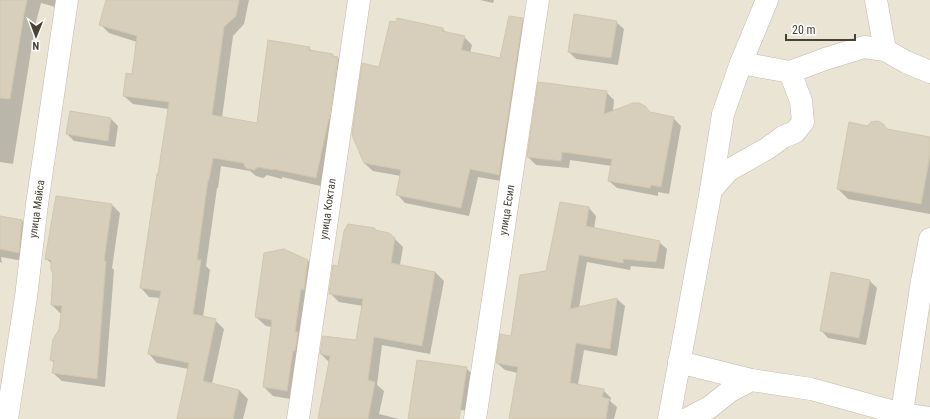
<svg xmlns="http://www.w3.org/2000/svg" width="930" height="419" font-family="'Roboto Condensed',sans-serif">
<style>
.residential{fill:#e9e4d4}
.shadow{fill:#0003;fill-rule:evenodd}
.building{fill:#d7cebb;stroke:#d2c7ad}
.lines{fill:none;stroke-linecap:round;stroke-linejoin:round}
.minor-casing{stroke:#c1baa8;stroke-width:23}
.minor{stroke:#fff;stroke-width:22}
.labels{text-anchor:middle;dominant-baseline:central;stroke-width:3;stroke-linejoin:round;paint-order:stroke}
.street-label{font-size:11px;fill:#484235;stroke:#fff}
</style>
<rect width="100%" height="100%" fill="#f4f1e6"/>
<rect class="residential" x="0" y="0" width="930" height="419"/>
<g class="shadow">
<polygon points="0,0 61,0 59,8 41,3 35,26 13,164 0,162"/>
<path d="M107,0H249L244,24L233,36L222,118L258,124L309,48L314,52L332,55L335,57L338,58L346,67L325,187L282,177V179L267,175L263,178L256,176L250,171L221,166L218,188H217L206,266L210,270L203,317L215,320L224,329L212,384L239,390L248,399L243,419H178L189,369L157,363L149,354L160,298L149,297L141,288L169,109L133,104L124,96L132,75L137,42L109,33L100,24ZM336,61H338L330,119L328,118Z"/>
<polygon points="480,0 494,0 493,3"/>
<polygon points="522,19 530,28 507,182 478,177 469,216 405,203 397,194 401,176 373,171 364,163 380,68 443,29 447,34 464,37 472,45 470,53 501,60"/>
<polygon points="616,22 624,29 618,65 576,59 569,52"/>
<polygon points="606,92 614,100 613,111 651,113 673,118 681,126 669,194 658,192 658,196 617,188 609,181 612,166 570,160 569,168 536,165 528,157"/>
<polygon points="71,113 111,119 118,126 115,147 74,141 67,134"/>
<polygon points="867,127 930,138 930,214 848,199 838,189"/>
<polygon points="57,197 112,205 120,213 112,268 114,270 105,387 62,381 53,373 55,364 51,360 60,330 62,313 60,313 52,305 54,272 52,264 46,259"/>
<polygon points="589,208 596,216 594,229 659,242 667,249 664,269 631,266 630,270 587,262 579,308 617,299 625,306 617,356 584,350 578,385 603,390 611,398 610,401 617,407 614,419 510,419 518,373 505,370 497,363 547,272"/>
<polygon points="0,217 22,221 32,231 29,262 1,257 2,263 0,262"/>
<polygon points="374,229 377,231 394,238 403,247 400,265 435,272 444,281 430,354 382,345 377,385 384,391 379,414 399,419 319,419 330,363 321,354 357,342 363,306 339,302 330,293 338,267"/>
<polygon points="284,250 308,261 317,271 296,400 273,396 264,387 272,327 266,326 256,317"/>
<polygon points="832,274 870,281 877,288 866,345 828,338 821,330"/>
<polygon points="466,368 473,375 468,411 420,404"/>
</g>
<g class="building">
<polygon points="0,0 27,0 24,14 10,99 0,98"/>
<polygon points="106,0 239,0 236,16 224,27 212,115 257,123 268,40 310,47 309,50 333,54 333,56 338,57 330,113 316,178 273,169 273,170 258,167 254,170 246,168 243,163 213,158 209,180 208,180 197,260 201,260 193,314 216,319 203,381 239,390 233,419 177,419 189,363 148,354 161,291 140,288 157,174 158,174 169,102 123,96 126,73 132,74 137,36 99,25"/>
<polygon points="574,14 617,21 611,58 568,52"/>
<polygon points="509,16 523,18 499,175 470,169 461,208 396,195 401,170 364,163 352,135 362,63 379,67 390,21 396,22 397,18 443,28 442,31 465,36 461,50 500,58"/>
<polygon points="538,82 607,91 604,114 633,103 639,103 645,106 650,112 674,117 661,187 651,185 650,188 608,181 612,159 562,152 561,161 527,157"/>
<polygon points="70,111 111,118 108,141 66,134"/>
<polygon points="878,121 883,124 887,129 930,137 930,155 921,204 837,189 849,122 867,126 871,122"/>
<polygon points="56,196 112,204 104,261 106,261 97,379 52,373 54,361 50,360 53,339 59,330 62,306 51,305 53,273 51,270 51,260 45,259"/>
<polygon points="560,202 589,207 586,226 660,241 656,262 623,259 623,263 579,255 570,309 617,298 610,349 576,343 570,383 604,389 602,397 609,399 606,419 509,419 518,367 496,363 500,334 511,336 520,275 546,271"/>
<polygon points="0,216 22,220 19,253 0,249"/>
<polygon points="348,224 375,228 375,230 389,233 395,238 391,263 435,272 422,346 374,337 368,380 375,382 368,419 318,419 330,356 320,354 323,336 356,340 363,299 329,294 333,265 338,266 344,231"/>
<polygon points="284,249 308,260 304,290 301,289 295,332 298,332 295,351 293,351 287,391 263,387 272,320 255,317 264,253"/>
<polygon points="831,272 870,280 859,338 820,331"/>
<polygon points="417,360 467,367 459,419 408,419"/>
</g>
<g class="lines">
<g class="minor-casing">
<g id="minor">
<polyline points="876,0 885,50"/>
<polyline points="741,63 790,72 825,59 864,47 885,50 906,62 930,72"/>
<polyline points="711,190 729,170 768,148 783,137 795,132 803,122 801,101 790,72"/>
<polyline points="679,362 751,380"/>
<polyline points="7,419 26,297 37,204 67,0"/>
<polyline points="298,419 359,0"/>
<polyline points="475,419 488,333 538,0"/>
<polyline points="669,419 711,190 723,114 741,63 767,0"/>
<polyline points="687,419 710,407 730,391 751,380 811,389 902,414 930,418"/>
<polyline points="901,419 922,281 930,239"/>
</g>
</g>
<use href="#minor" class="minor"/>
</g>
<g class="labels">
<g class="street-label">
<text transform="translate(37 209) rotate(-82)">улица Майса</text>
<text transform="translate(328 209) rotate(-82)">улица Коктал</text>
<text transform="translate(507 210) rotate(-81)">улица Есил</text>
</g>
</g>
<g transform="translate(36 36) rotate(181)" stroke="#ffffff" stroke-width="3" paint-order="stroke">
<path d="M0-3L7 15L0 10L-7 15Z" fill="#484235"/>
<text y="-6" font-size="11" font-weight="bold" text-anchor="middle" fill="#484235">N</text>
</g>
<path d="M786 34v6h69v-6" fill="none" stroke="#484235" stroke-width="2"/>
<text x="792" y="34" font-size="12" fill="#484235" stroke="#ffffff" stroke-width="3" paint-order="stroke">20 m</text>
</svg>
